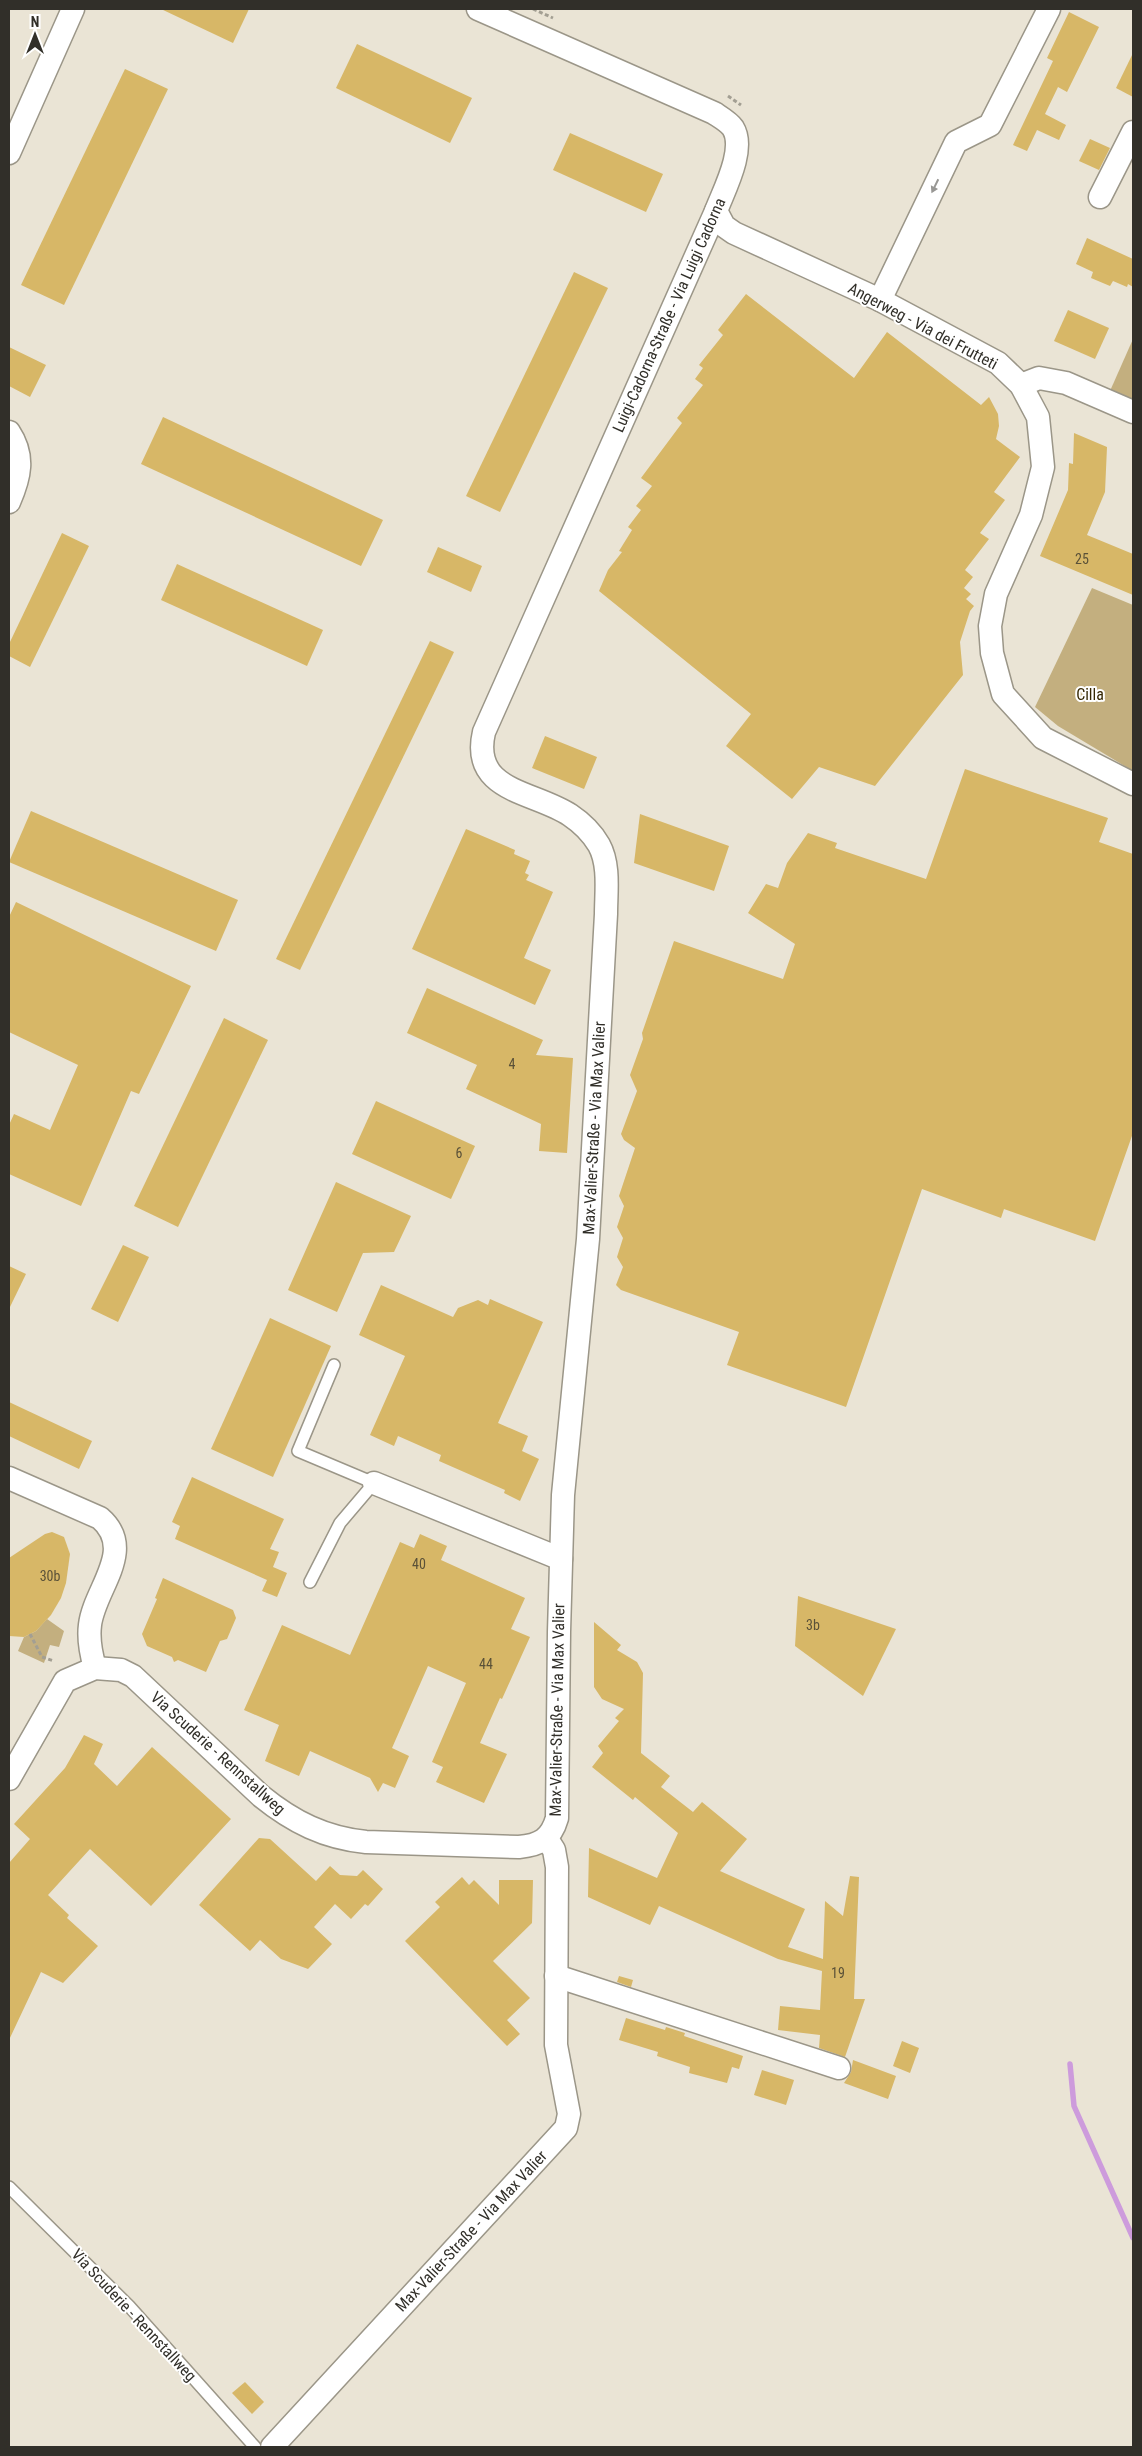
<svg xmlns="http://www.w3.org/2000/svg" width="1142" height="2456" font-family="'Roboto Condensed',sans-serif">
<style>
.green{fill:#c3af7f}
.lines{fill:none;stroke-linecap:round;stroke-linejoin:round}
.stream{stroke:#cd9bdc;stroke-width:5.5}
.building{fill:#d7b767}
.service-casing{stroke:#9b9688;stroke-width:14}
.minor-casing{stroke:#9b9688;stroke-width:25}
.path{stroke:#a39f93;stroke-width:3;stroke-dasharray:4 2.5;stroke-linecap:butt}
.service{stroke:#fff;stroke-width:11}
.minor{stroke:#fff;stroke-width:22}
.oneway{fill:#989794}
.labels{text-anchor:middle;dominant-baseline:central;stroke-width:4;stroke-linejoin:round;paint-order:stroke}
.number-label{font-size:14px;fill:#5a5138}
.street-label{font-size:16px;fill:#312f29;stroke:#fff}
.park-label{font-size:16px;fill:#352703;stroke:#fff}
</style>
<rect width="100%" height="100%" fill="#eae4d5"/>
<g class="green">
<polygon points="1133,339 1133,402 1110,391"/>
<polygon points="1092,588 1133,605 1133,771 1058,726 1035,707"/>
<polygon points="47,1619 64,1631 59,1647 50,1645 44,1663 18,1651 24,1637 36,1631"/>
</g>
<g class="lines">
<polyline class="stream" points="1070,2064 1074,2106 1133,2238"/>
</g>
<g class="building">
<polygon points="161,9 249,9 233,43"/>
<polygon points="1069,12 1099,27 1067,92 1058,87 1045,114 1066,125 1059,140 1037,130 1027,151 1013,145 1053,61 1047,58"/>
<polygon points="357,44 472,98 450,143 336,88"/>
<polygon points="1133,53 1133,97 1116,88"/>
<polygon points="125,69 168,89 64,305 21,285"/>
<polygon points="570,133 663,174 646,212 553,170"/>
<polygon points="1090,139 1110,148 1099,170 1079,161"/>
<polygon points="1087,238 1133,259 1133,287 1128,284 1127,287 1113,281 1110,286 1091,278 1093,272 1076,264"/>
<polygon points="574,272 608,288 500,512 466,496"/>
<polygon points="746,294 854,378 887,332 981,405 989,397 998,414 999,426 996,439 1020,457 994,492 1005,500 980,533 989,539 965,570 973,577 964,588 971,594 966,599 974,606 970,611 960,642 963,675 875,786 819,767 792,799 726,746 751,714 599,591 608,570 622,552 619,551 632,530 628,527 641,510 636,506 652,486 641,478 682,423 677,418 703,385 695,379 703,368 699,365 723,335 718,330"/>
<polygon points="1068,310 1109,328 1095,359 1054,341"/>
<polygon points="9,347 46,365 30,397 9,386"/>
<polygon points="163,417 383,520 361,566 141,464"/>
<polygon points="1074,433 1107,447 1105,492 1087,535 1133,554 1133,595 1040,556 1068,490 1069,463 1073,464"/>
<polygon points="62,533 89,546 30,667 9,656 9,644"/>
<polygon points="438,547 482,566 471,592 427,572"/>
<polygon points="177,564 323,630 307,666 161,600"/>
<polygon points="430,641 454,652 300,970 276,959"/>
<polygon points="545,736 597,757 584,789 532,768"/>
<polygon points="965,769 1108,818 1099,842 1133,854 1133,1133 1095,1241 1004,1209 1001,1218 922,1189 846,1407 727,1365 739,1332 621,1290 616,1285 623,1267 617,1257 623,1238 617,1227 624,1206 619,1196 635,1148 624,1140 621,1134 637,1091 630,1075 643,1039 642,1033 674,941 783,979 795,944 748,913 766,884 778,888 787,863 808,833 837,843 835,848 926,879"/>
<polygon points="31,811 238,900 216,951 9,862"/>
<polygon points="640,814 729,846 714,891 634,863"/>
<polygon points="466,829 515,850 514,854 530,861 525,873 529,875 526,880 553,892 524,958 551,970 535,1005 412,949"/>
<polygon points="16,902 191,986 139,1094 131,1091 81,1206 9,1174 9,1125 14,1114 50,1130 78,1065 9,1032 9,917"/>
<polygon points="427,988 543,1040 536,1055 573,1058 567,1153 539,1151 541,1124 466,1089 477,1065 407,1033"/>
<polygon points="224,1018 268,1040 178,1227 134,1206"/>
<polygon points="376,1101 475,1146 451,1199 352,1154"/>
<polygon points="336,1182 411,1216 394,1252 363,1253 337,1312 288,1290"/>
<polygon points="123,1245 149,1257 118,1322 91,1309"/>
<polygon points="9,1266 26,1274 9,1309"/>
<polygon points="381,1285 453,1317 458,1308 478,1300 488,1305 490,1299 543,1322 498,1423 528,1436 522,1451 539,1459 520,1501 504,1493 505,1490 439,1461 441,1455 398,1436 394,1446 370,1435 405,1356 359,1335"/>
<polygon points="270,1318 331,1346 273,1477 211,1449"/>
<polygon points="9,1402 92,1441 79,1469 9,1436"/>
<polygon points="192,1477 284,1519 270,1549 279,1552 273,1567 287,1573 277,1597 262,1591 267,1580 175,1539 180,1526 172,1522"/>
<polygon points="52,1532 64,1537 70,1554 66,1583 61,1598 51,1615 36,1631 24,1637 9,1636 9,1558 45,1534"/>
<polygon points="420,1534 447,1546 441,1560 525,1598 511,1629 530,1637 502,1699 500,1698 480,1743 507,1754 484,1803 436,1782 443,1767 432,1762 466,1683 428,1666 392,1748 409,1756 395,1788 383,1783 378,1792 370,1778 310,1751 299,1776 265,1761 279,1725 244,1710 282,1625 350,1655 400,1542 414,1548"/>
<polygon points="163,1578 233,1610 236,1618 227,1639 220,1641 206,1672 178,1660 174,1662 172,1657 147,1646 142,1634 157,1599 155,1598"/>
<polygon points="798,1596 896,1629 863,1696 795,1646"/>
<polygon points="594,1622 621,1645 617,1650 637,1662 643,1673 641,1753 670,1776 661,1787 693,1812 702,1802 747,1839 720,1871 805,1909 788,1947 823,1959 825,1901 843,1916 850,1876 859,1877 854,1999 865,1999 845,2057 819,2048 820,2035 778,2030 780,2006 820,2010 822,1971 778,1959 659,1906 650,1925 588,1897 589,1848 657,1878 678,1833 635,1797 633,1800 592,1767 603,1753 598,1746 619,1721 615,1718 624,1709 602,1699 594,1687"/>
<polygon points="84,1735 103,1744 94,1764 117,1786 152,1747 231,1819 151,1906 90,1849 48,1895 69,1915 67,1918 98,1946 63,1983 41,1972 9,2040 9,1863 30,1839 14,1824 65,1768"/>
<polygon points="259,1838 270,1839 316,1881 330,1866 340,1875 357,1876 363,1870 383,1889 368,1906 365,1904 351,1919 335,1904 314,1927 332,1944 308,1969 281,1959 260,1940 250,1951 199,1905"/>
<polygon points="462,1877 469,1885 474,1880 499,1905 499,1880 533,1880 532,1923 493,1961 530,1998 507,2020 520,2034 507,2046 405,1941 440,1907 435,1902"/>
<polygon points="619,1976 633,1980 631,1987 617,1982"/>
<polygon points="626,2018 665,2030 666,2027 685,2033 684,2036 743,2056 739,2069 732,2067 727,2083 689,2073 690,2067 657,2056 658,2052 619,2040"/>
<polygon points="902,2041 919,2048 910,2073 893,2066"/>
<polygon points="853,2060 896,2076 888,2099 844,2083 851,2072"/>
<polygon points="762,2070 794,2080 786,2105 754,2095"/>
<polygon points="245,2382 264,2402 252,2414 232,2393"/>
</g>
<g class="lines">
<g class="service-casing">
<g id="service">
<polyline points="310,1582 340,1523 374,1483 298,1451 334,1365"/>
<polyline points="9,2187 129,2306 255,2447"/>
</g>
</g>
<g class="minor-casing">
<g id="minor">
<polyline points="9,153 73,9"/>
<polyline points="1100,197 1133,132"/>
<polyline points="716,211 724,226 734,233 880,300 998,363 1021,385 1038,417 1043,467 1031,515 996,594 990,626 992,653 1003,694 1043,738 1133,784"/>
<polyline points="880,300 956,142 990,125 1049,9"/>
<polyline points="1021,385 1039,378 1066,383 1133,412"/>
<path d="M9,432C25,456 20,477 9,502"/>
<path d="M9,1478L100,1518C137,1550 94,1589 90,1625C88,1640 91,1654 95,1668"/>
<polyline points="374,1483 561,1559"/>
<path d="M9,1779L65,1681L95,1668L121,1670L133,1676L261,1796C293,1822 325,1838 366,1842L519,1847C540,1845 551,1839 557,1818L559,1632L563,1495L588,1239L606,914C606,892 610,865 599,845C592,833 582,823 570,815C534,791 470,792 484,732L716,211C724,190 746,149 733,128C729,122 720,117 714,113L478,9"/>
<polyline points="556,1976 839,2068"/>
<polyline points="272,2447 566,2128 569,2114 556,2045 557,1867 554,1850 547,1839"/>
</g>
</g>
<g class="path">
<polyline points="533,9 553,18"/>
<polyline points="728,96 741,105"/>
<polyline points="30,1634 42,1657 54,1661"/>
</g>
<use href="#service" class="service"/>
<use href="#minor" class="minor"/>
</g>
<defs><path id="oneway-solid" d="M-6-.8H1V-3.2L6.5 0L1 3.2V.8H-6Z" transform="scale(1.25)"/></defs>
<use class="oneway" href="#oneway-solid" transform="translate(935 186) rotate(116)"/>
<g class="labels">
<g class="number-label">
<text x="1082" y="559">25</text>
<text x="512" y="1064">4</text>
<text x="459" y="1153">6</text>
<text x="419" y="1564">40</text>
<text x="50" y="1576">30b</text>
<text x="813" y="1625">3b</text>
<text x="486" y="1664">44</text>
<text x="838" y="1973">19</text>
</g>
<g class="street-label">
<text transform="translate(669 315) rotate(-66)">Luigi-Cadorna-Straße - Via Luigi Cadorna</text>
<text transform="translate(923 326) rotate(28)">Angerweg - Via dei Frutteti</text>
<text transform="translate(594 1128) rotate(-87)">Max-Valier-Straße - Via Max Valier</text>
<text transform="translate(557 1710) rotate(-89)">Max-Valier-Straße - Via Max Valier</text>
<text transform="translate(218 1753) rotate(42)">Via Scuderie - Rennstallweg</text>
<text transform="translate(471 2231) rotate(-47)">Max-Valier-Straße - Via Max Valier</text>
<text transform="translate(134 2315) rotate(47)">Via Scuderie - Rennstallweg</text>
</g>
<g class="park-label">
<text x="1090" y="694">Cilla</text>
</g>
</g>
<rect width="1142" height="2456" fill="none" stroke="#312f29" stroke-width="20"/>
<g transform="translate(35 35)" stroke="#ffffff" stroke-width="4" paint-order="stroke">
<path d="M0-4L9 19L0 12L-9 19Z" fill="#312f29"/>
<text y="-8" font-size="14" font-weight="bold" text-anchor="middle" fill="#312f29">N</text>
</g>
</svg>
